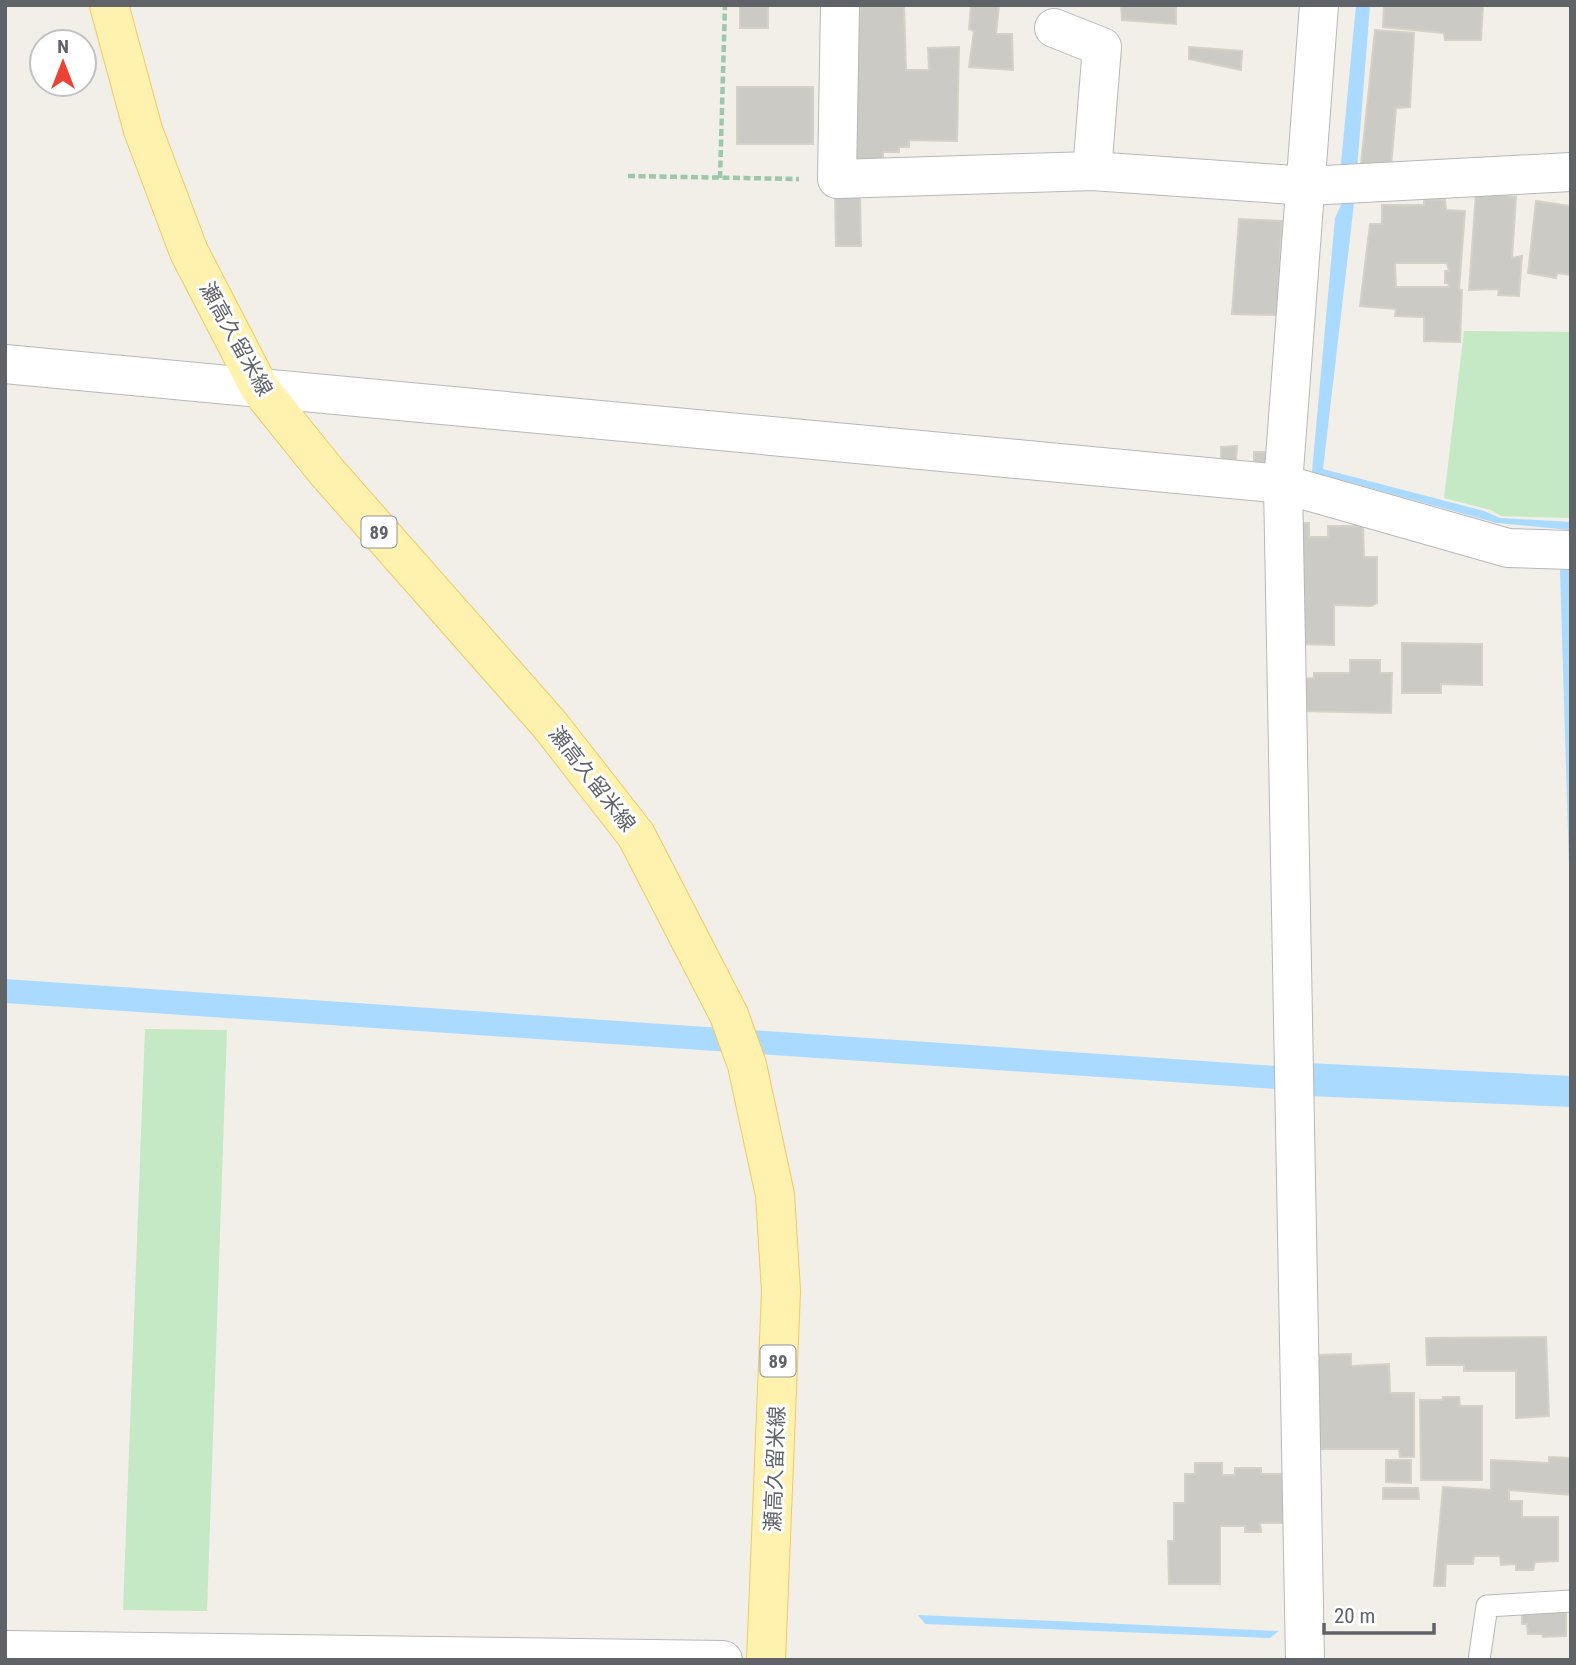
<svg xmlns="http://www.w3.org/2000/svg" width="1576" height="1665" font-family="'Roboto Condensed','Noto Sans JP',sans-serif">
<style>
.green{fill:#c5e8c5}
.water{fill:#aadaff}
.building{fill:#cccac5;stroke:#d6d1c6;stroke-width:2;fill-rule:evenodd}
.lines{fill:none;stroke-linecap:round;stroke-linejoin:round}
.lane-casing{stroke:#b5b8bc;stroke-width:23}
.street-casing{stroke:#b5b8bc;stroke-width:40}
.secondary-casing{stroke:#b6babf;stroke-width:40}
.primary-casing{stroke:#f2c960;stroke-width:40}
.path{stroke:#9cc7a9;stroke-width:4.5;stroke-dasharray:7 3.5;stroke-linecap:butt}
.lane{stroke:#fff;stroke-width:21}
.street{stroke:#fff;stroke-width:38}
.secondary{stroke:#fff;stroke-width:38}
.primary{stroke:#fff2af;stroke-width:38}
.labels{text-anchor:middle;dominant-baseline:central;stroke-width:6;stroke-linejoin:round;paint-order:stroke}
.shield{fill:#fff;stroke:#8f9295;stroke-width:2}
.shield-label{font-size:19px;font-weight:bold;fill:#5f6368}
.street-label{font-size:21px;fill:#5f6368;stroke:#fff}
</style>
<rect width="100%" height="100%" fill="#f1efe8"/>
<g class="green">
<polygon points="1464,331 1571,332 1571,518 1501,516 1491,510 1444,498"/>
<polygon points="145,1029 227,1030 207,1611 123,1610"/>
</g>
<g class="water">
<polygon points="1356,5 1370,5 1355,195 1323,469 1484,511 1500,518 1571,522 1571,530 1497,523 1312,472 1335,218 1344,198 1340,174"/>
<polygon points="1570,569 1571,604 1571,932 1560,570"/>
<polygon points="5,979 1277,1066 1277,1089 5,1003"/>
<polygon points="1307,1063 1571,1076 1571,1107 1308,1096"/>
<polygon points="918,1615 1279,1631 1270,1638 925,1624"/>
</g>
<g class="building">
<rect x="740" y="5" width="28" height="23"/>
<polygon points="860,5 904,5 906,70 929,70 928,48 959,47 957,141 909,140 909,147 899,147 899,152 883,152 883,167 853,167"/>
<polygon points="971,5 999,5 996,34 1012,34 1013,70 969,67 974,31 969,29"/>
<polygon points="1121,5 1176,5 1176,24 1122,20"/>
<polygon points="1384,5 1483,5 1481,40 1445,40 1444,33 1383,27"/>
<polygon points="1375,30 1414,33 1410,107 1396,108 1391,167 1361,164"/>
<polygon points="1189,47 1242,51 1241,70 1189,59"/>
<rect x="737" y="87" width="76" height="57"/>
<polygon points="1476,193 1516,197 1512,258 1522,256 1519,296 1498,295 1499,289 1469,290"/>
<polygon points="835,196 860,196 861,246 836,246"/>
<path d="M1424,199L1445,200L1446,210L1465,211L1459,289L1462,290L1460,342L1424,341V317L1395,316L1396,309L1360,306L1370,224H1382V205H1424ZM1395,263H1447L1449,271H1445V283H1448L1449,287H1396Z"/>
<polygon points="1536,201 1571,206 1571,275 1557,273 1556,278 1528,273"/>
<polygon points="1239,219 1282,221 1277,315 1232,314"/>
<polygon points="1237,446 1236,460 1221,460 1221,447"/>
<rect x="1254" y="452" width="12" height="11"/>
<polygon points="1300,523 1309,523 1309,537 1328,537 1328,526 1363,526 1364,557 1377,557 1377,603 1372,606 1334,605 1334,645 1300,644"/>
<polygon points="1402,643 1482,644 1482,685 1441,684 1441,693 1402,693"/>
<polygon points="1350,660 1380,660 1380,673 1392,673 1391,713 1301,711 1301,679 1314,678 1314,673 1350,673"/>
<polygon points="1546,1337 1549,1416 1516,1418 1516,1371 1464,1371 1464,1365 1427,1365 1426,1338"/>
<polygon points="1351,1354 1351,1366 1389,1364 1390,1393 1414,1393 1414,1457 1400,1457 1399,1449 1318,1449 1314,1355"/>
<polygon points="1443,1397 1459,1397 1460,1406 1482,1406 1482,1480 1421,1480 1420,1400 1443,1400"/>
<polygon points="1549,1457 1571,1458 1571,1495 1509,1490 1509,1501 1522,1501 1522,1517 1558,1517 1558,1561 1535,1562 1533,1570 1516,1570 1516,1564 1501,1565 1500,1556 1474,1556 1473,1564 1446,1564 1445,1586 1434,1586 1443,1487 1491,1490 1491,1460 1549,1463"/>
<polygon points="1386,1460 1411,1460 1411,1483 1386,1482"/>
<polygon points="1195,1463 1222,1463 1222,1475 1235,1475 1235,1468 1261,1468 1261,1474 1286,1474 1287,1523 1260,1523 1261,1532 1245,1532 1245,1526 1220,1526 1220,1584 1169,1584 1168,1541 1174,1541 1174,1503 1185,1503 1185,1474 1195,1474"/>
<polygon points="1383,1488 1418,1488 1419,1499 1383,1499"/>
<polygon points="1522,1608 1566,1613 1566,1636 1543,1637 1542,1634 1528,1634 1527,1624 1522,1624"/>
</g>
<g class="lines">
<g class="lane-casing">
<polyline id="lane" points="1479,1660 1487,1606 1571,1601"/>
</g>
<g class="street-casing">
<g id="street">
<polyline points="840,5 837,179 1092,171 1307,186 1571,172"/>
<polyline points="1054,28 1102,47 1092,171"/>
<polyline points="5,364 1283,484 1508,548 1571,550"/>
<polyline points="1305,1660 1283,484 1319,5"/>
</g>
</g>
<g class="secondary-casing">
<polyline id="secondary" points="5,1650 723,1660"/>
</g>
<g class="primary-casing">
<polyline id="primary" points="109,5 143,130 189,252 260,389 326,471 550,725 636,835 729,1015 747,1065 775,1195 781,1291 766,1660"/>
</g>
<g class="path">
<polyline points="628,176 799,179"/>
<polyline points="720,178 725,5"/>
</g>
<use href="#lane" class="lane"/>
<use href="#street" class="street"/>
<use href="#secondary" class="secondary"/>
<use href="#primary" class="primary"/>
</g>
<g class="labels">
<g class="shield">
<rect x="361.5" y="516.5" width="35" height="31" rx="5"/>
<rect x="760.5" y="1345.5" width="35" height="31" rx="5"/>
</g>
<g class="shield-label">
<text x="379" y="532">89</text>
<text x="778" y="1361">89</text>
</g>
<g class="street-label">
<text transform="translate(236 339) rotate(61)">瀬高久留米線</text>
<text transform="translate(592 779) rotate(52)">瀬高久留米線</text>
<text transform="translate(775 1469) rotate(-88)">瀬高久留米線</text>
</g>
</g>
<rect width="1576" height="1665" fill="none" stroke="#5f6368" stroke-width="14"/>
<g transform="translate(63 63)"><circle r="33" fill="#ffffff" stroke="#bfc1c3" stroke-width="2"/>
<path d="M0-5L12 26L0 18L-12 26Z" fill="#ea4335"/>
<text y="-10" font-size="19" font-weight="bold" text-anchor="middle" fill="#5f6368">N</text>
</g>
<path d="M1324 1623v10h110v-10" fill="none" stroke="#5f6368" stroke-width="3.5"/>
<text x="1334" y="1623" font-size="21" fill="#5f6368" stroke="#ffffff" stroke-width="5" paint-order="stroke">20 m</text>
</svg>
